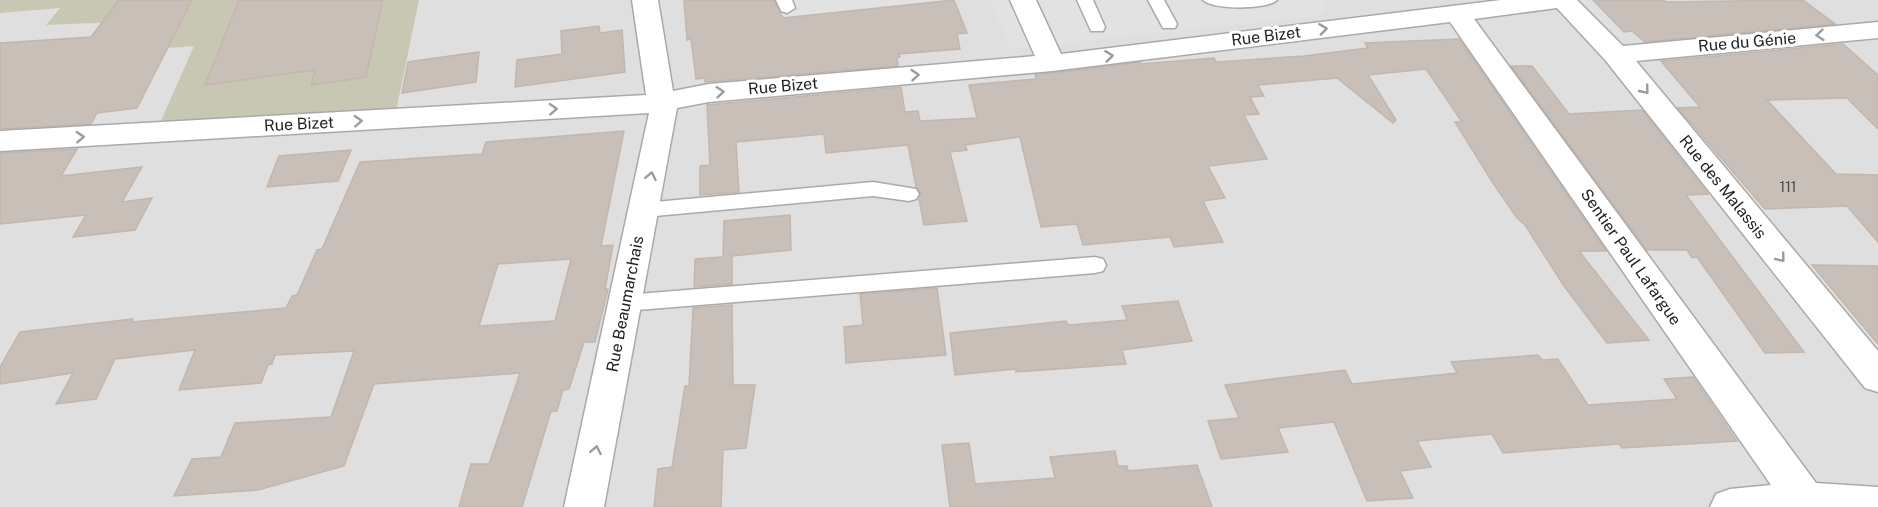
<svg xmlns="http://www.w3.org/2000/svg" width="1878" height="507" font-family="'Public Sans',sans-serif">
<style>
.residential{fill:#e0dfdf}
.construction{fill:#c7c7b4}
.parking{fill:#e2e2e2}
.building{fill:#c7bfb8;stroke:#c4b6ab;stroke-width:1.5;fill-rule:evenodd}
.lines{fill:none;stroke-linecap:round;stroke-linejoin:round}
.service-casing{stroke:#a9a9a9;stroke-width:3}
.minor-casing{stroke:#a9a9a9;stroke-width:3}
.service{fill:#fff;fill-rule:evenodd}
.minor{fill:#fff;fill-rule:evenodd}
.oneway{stroke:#9c9c9c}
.labels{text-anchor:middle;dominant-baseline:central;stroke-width:6;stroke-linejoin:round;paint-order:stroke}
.number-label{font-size:14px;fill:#4b4948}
.street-label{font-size:16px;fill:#222;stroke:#fff}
</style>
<rect width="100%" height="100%" fill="#f2efe9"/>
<rect class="residential" x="0" y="0" width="1878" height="507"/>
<polygon class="construction" points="0,0 419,0 396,111 160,123 194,46 126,51 142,21 46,25 60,8 0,13"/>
<g class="parking">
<polygon points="731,0 954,0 736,24"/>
<polygon points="990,0 1191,0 1209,3 1322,0 1327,8 1317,16 1011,49"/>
</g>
<g class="building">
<polygon points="119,0 192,0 137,108 97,113 91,124 0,129 0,43 91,37"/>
<polygon points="239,0 383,0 366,77 311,85 315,70 205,85"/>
<polygon points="684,0 774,0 783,18 954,0 967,33 957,34 960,49 899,54 900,57 897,58 898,66 705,82 705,78 696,79 691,39 687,40"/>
<polygon points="1593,0 1664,0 1666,2 1803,0 1835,24 1645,42 1632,31 1624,32"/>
<polygon points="599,26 600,33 622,30 625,72 515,87 517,60 562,54 561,31"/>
<polygon points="1459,39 1606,251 1579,251 1649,340 1607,343 1564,286 1525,225 1517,218 1493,183 1455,122 1462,122 1426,69 1368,75 1396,120 1393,123 1337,78 1258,85 1264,96 1250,97 1259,114 1244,115 1267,159 1208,166 1225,198 1203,201 1223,242 1174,247 1170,237 1083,245 1077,224 1041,227 1020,137 965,145 967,150 950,152 967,221 924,225 919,199 921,193 916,187 908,145 826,153 824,134 736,142 739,192 700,195 700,166 710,165 707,105 901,87 905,112 918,111 920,121 977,118 969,85 1036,79 1035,75 1140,62 1141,64 1214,58 1216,62 1304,56 1368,48 1365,43"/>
<polygon points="1843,44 1878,75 1878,129 1847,98 1767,100 1836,174 1878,175 1878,242 1847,206 1765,209 1678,108 1700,107 1661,61"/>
<polygon points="479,52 476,82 402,93 408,62"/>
<polygon points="1511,66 1532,66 1569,114 1642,110 1708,194 1686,195 1804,352 1765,353 1697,257 1692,258 1687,250 1647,250"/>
<path d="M624,131L601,246L613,245L605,289H608L595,342H584L569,389L563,390L557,411H551L522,507H459L471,464H489L520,373L374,384L344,466L258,490L174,496L192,459L221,457L235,423L331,417L354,351L275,355L272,364L268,365L261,383L179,390L195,350L115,359L96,399L56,404L73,373L0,384V367L20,332L133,319L132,322L286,308L292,296L297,295L317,250L322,249L360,162L482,154L486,142ZM571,259L555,321L479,326L498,264Z"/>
<polygon points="77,149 61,176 142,167 122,202 152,198 135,230 73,237 86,215 0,224 0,153"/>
<polygon points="351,150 338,181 267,187 279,156"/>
<polygon points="790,215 791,250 732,256 732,284 694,287 695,259 723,257 724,221"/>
<polygon points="1812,265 1878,266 1878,344"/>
<polygon points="937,288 946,355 846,363 844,327 863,325 860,294"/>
<polygon points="1178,301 1192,341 1122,350 1126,364 1016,372 1016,369 955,375 950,333 1066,321 1068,325 1127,320 1122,306"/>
<polygon points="732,305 733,385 755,385 746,448 723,450 721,507 654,507 658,469 672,467 685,386 689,386 693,308"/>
<polygon points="1538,355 1542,360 1558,359 1588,405 1677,399 1664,379 1693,377 1737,441 1622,448 1619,444 1503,453 1492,434 1417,441 1431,467 1400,471 1413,498 1367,501 1334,422 1278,428 1288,452 1221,459 1208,421 1239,418 1225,385 1345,370 1352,384 1457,373 1451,362"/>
<polygon points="969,443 975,484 1055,478 1050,457 1115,451 1118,466 1127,466 1128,471 1197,465 1212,507 950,507 942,445"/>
</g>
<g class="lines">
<g class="service-casing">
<g id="service">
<polygon points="776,0 792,0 795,8 787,13 781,11"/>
<polygon points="1077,0 1093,0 1105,27 1103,31 1091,31"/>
<polygon points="1148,0 1164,0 1177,24 1175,28 1163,28"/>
<path d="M1203,0H1277C1268,10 1212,10 1203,0Z"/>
<polygon points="873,182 916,189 919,194 916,199 909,201 873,196 644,217 637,215 634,210 637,205 644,203"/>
<polygon points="1095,257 1103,259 1106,265 1103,271 1095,273 625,311 617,309 614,303 617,297 625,295"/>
</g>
</g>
<g class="minor-casing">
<polygon id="minor" points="632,0 658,0 673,91 709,84 1035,56 1010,0 1036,0 1061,54 1501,0 1577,0 1623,46 1878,22 1878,38 1636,61 1878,351 1878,392 1865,388 1606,61 1557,8 1474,19 1816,483 1878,487 1878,507 1710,507 1716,494 1730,489 1771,485 1450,22 1052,71 709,102 677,108 604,507 564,507 649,113 0,151 0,131 646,95"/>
</g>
<use href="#service" class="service"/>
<use href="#minor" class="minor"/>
</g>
<defs><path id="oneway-chevron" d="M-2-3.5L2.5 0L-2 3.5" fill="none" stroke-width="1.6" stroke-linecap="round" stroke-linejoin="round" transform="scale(1.5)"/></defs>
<g class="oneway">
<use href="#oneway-chevron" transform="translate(1323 29) rotate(-7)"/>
<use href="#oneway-chevron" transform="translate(1820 35) rotate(175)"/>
<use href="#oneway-chevron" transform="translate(1109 56) rotate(-7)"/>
<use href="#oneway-chevron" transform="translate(915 75) rotate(-5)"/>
<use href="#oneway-chevron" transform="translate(1645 90) rotate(51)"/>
<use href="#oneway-chevron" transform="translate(720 92) rotate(-5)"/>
<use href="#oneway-chevron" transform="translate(553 109) rotate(-3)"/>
<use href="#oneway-chevron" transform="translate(358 121) rotate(-3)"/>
<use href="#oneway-chevron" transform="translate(80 137) rotate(-3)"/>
<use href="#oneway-chevron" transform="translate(651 176) rotate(-79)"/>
<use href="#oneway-chevron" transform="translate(1781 258) rotate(51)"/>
<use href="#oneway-chevron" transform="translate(596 450) rotate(-79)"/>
</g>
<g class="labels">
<g class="number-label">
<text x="1788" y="187">111</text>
</g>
<g class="street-label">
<text transform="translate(1266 36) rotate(-7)">Rue Bizet</text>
<text transform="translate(1747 42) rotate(-5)">Rue du Génie</text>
<text transform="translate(783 86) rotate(-5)">Rue Bizet</text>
<text transform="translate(299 124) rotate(-3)">Rue Bizet</text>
<text transform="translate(1723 187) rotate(51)">Rue des Malassis</text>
<text transform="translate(1631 257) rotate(55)">Sentier Paul Lafargue</text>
<text transform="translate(625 304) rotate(-79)">Rue Beaumarchais</text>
</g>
</g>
</svg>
